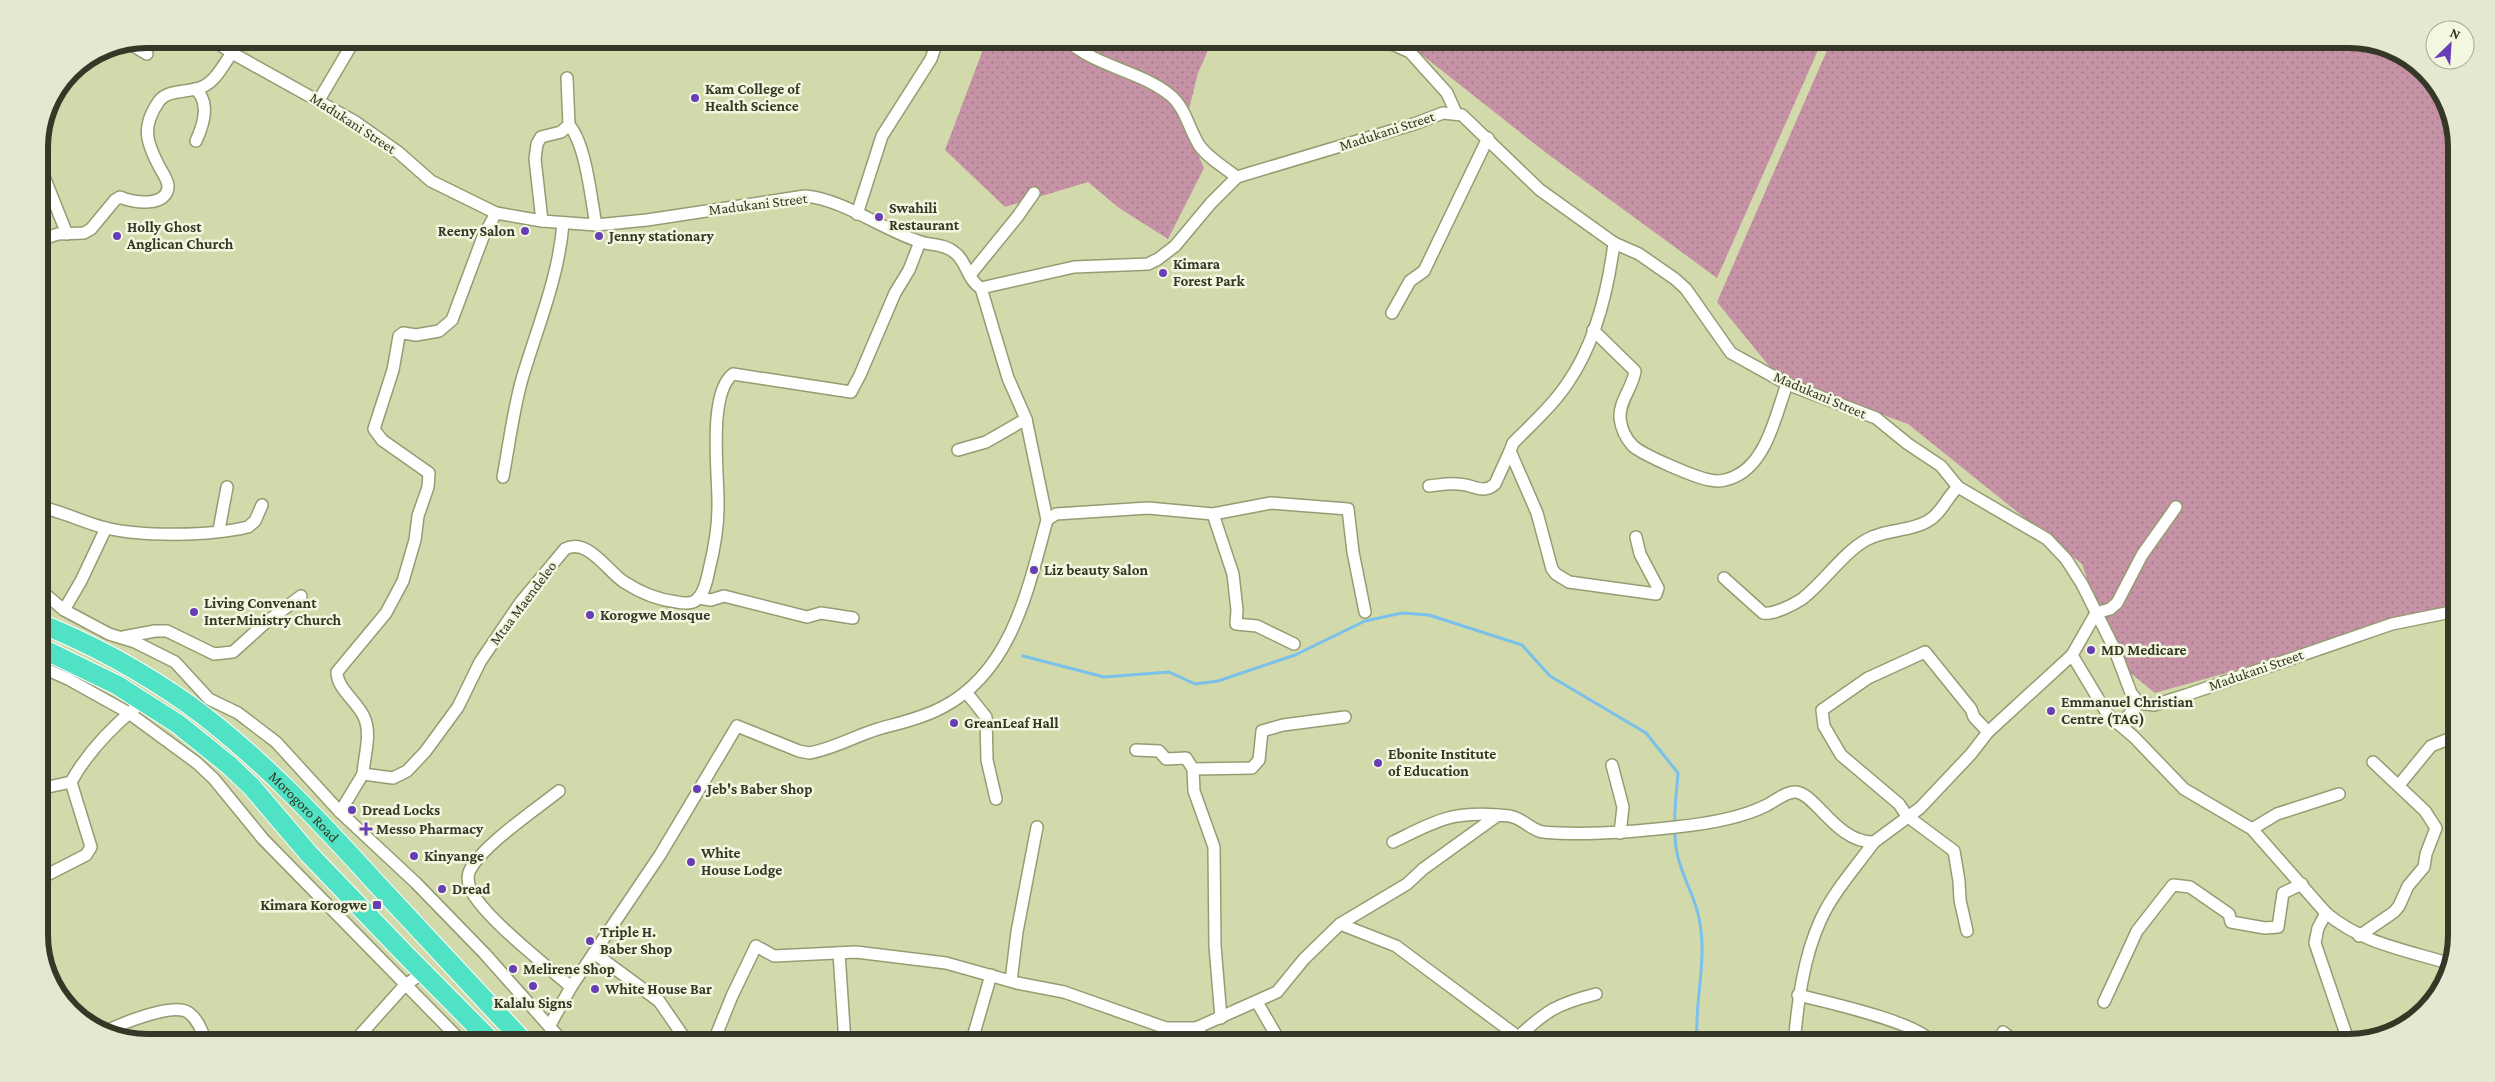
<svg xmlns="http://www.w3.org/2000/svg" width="2495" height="1082" font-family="'Crimson Pro',serif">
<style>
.grass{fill:url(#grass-dots)}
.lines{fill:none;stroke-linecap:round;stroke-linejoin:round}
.stream{stroke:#79c1ea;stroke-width:3}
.minor-casing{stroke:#969c71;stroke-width:14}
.trunk-casing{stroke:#fff;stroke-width:21}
.minor{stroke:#fff;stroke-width:11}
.trunk{stroke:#50e2c4;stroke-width:19}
.poi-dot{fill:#683eb6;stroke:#f3f7e0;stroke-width:2}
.labels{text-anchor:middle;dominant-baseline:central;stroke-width:5;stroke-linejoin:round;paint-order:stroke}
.poi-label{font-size:15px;font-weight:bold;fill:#353826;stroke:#f3f7e0;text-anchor:start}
.street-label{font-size:15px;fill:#353826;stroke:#f3f7e0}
.rim{fill:none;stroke:#353826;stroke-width:6}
</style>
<defs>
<pattern id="grass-dots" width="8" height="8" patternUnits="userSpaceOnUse" patternTransform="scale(1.25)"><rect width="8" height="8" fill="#c693a6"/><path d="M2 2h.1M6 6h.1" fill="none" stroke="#a27987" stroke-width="1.8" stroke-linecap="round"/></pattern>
</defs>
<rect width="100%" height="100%" fill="#d2d9ab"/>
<g class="grass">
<polygon points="987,39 1213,39 1198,73 1185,125 1204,168 1168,239 1119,208 1088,182 1005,207 945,150"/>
<polygon points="1402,39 1823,39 1717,278 1545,152"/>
<polygon points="1832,39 2349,39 2390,47 2434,81 2456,139 2456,608 2155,693 2117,662 2082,564 1908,424 1778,377 1717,302"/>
</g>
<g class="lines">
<path class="stream" d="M1023,656L1104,677L1169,672L1195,684L1218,681L1295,655L1365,621L1402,613L1429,615L1522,645L1550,676L1646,733L1678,773C1676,799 1672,827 1677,853C1681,875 1695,896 1699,918C1708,960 1694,1002 1697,1043"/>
<g class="minor-casing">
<g id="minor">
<path d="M212,39L232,53L354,121L398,152L431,181L496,213L542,221L596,225L647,220L805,196C842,199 882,229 918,241C930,246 943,243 954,252C967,261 967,280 981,288L1074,267L1148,264L1158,259L1175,246L1211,203L1237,177L1414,124L1443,113L1462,115L1540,190L1614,243L1639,254L1675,279L1686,289L1731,353L1787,384L1876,418L1908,444L1941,466L1958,487L2047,539L2066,559L2082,584L2114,648L2131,693L2139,703L2154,705L2186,695L2392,624L2456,611"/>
<path d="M1066,39C1095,67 1139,70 1170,95C1185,107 1189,129 1199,145C1208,158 1225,168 1237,177"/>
<polyline points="1381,39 1410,52 1447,93 1456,113"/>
<polyline points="127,42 147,54"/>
<path d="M195,89C211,102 203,126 196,141"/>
<polyline points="319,100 355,39"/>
<path d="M569,125C586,144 591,199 596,225"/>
<polyline points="39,164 67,234"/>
<polyline points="857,214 882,136 931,59 938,39"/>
<polyline points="542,221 535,159 537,144 541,137 561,132 569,125 567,78"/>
<path d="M39,240L58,234L84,233L91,229L115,200L120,197C132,203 169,208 168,185C167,179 163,173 160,168C146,142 141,127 159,101C168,89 188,93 202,87C216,81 223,65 232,53"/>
<path d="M1614,243C1608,290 1595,344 1567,384C1552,406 1532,424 1513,443L1510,451L1537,513L1552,569L1556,574L1569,582L1656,594L1658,588L1640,554L1636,537"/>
<polyline points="970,275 1018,216 1034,193"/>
<polyline points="981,288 1008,378 1026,419 1047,520"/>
<polyline points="1392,313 1410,281 1424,271 1488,138"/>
<path d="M1593,330L1635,371C1633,387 1619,401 1620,418C1621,428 1626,439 1633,446C1643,455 1696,478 1710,480C1718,482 1728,480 1736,476C1767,461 1776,414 1787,384"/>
<polyline points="958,450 986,442 1026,419"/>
<path d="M503,477C509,445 513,411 522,379C537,328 559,277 563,223"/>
<path d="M1429,486C1439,485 1448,483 1458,484C1472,484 1483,495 1495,484L1510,451"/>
<path d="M39,507C60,510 84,523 106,528C144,537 210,536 248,527L255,521L262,505"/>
<polyline points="1213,514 1233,574 1237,610 1236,624 1257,626 1294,644"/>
<polyline points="219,530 227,487"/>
<path d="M1724,578L1763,613C1773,615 1793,605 1802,599C1824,582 1843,553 1866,540C1884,529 1910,532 1928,521C1941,514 1947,497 1958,487"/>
<polyline points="39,589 64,610 109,634 135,642 175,662 209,699 238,713 276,742 340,812 416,883 485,954 564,1043"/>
<polyline points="698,598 711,600 724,596 807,617 821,613 853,618"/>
<polyline points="64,610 81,581 106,528"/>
<polyline points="123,637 155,631 167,631 214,654 233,652 264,624 301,596"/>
<path d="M2072,655L2108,715L2134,737L2184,789L2252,829L2326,913C2363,944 2406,950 2451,964"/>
<polyline points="39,666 68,679 129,713 197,763 214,779 263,839 463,1043"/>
<polyline points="966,692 986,717 987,760 996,799"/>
<polyline points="2117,723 2126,718 2139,703"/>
<polyline points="1136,750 1159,751 1166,759 1186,758 1193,769 1194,791 1214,847 1215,946 1221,1018"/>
<polyline points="1612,765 1623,807 1620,833"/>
<polyline points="1193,769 1252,768 1259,760 1262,731 1283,725 1345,717"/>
<path d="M363,774C364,756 372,734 364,717C357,701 337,689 337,672L386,613L403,581L415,540L418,516L428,487L429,473L382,440L374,429L393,370L399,336L403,333L416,335L439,331L452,320L483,237L496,213"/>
<polyline points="2399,785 2431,746 2456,736"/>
<polyline points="39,789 71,782"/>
<path d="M559,791C536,809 482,846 470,870C467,875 468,883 470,888C481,915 547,966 571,987"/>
<path d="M340,812L363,774L393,778L407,771L425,752L458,707L480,662L520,603L565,549C588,537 608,572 624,582C641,593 657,600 677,602C682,603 690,604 695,601C704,595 707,580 709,570C714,550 718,527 718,507C719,477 707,394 733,374L851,392L860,375L895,293L909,270L920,242"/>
<polyline points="2252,829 2277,814 2339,794"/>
<path d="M1393,842C1434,822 1450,811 1498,815"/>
<path d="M39,879L86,855L91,847L71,782C87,753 109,730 134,709"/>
<polyline points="2326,913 2318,928 2315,943 2349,1043"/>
<polyline points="1340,924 1396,946 1513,1033 1521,1043"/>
<polyline points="1967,931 1960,900 1959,881 1954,851 1907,816 1899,804 1841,755 1824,726 1822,710 1868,678 1925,652 1971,709 1974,717 1988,732"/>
<polyline points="2359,936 2394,912 2399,906 2408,886 2424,867 2426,854 2436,828 2425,811 2373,762"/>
<polyline points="594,953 659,1001 688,1043"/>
<polyline points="839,953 845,1043"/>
<polyline points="1011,981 1017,932 1037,827"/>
<path d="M1798,995C1826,1002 1918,1022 1933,1043"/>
<polyline points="1257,1002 1279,1040"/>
<polyline points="2104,1002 2137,931 2173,885 2190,887 2229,914 2231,922 2265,928 2278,927 2283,893 2302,884"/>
<path d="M550,1025L571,987L660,855L737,726L799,751L809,753C833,749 855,736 878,729C899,723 923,718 943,707C1012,671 1028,589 1047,520L1056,514L1148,508L1213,514L1271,503L1348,509L1353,552L1365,612"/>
<polyline points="1196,1028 1208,1043"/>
<polyline points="2003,1032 2008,1036 2011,1043"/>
<path d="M103,1033C118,1025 174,1001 189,1013C199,1020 202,1033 207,1043"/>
<path d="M1517,1038C1547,1010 1557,1004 1596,994"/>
<polyline points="314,1043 356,1038"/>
<polyline points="353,1043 405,985 423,973"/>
<path d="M713,1043L732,996L756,946L774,956L856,952L946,963L1017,983L1064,992L1166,1028H1196L1277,992L1304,959L1340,924L1407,884L1423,869L1498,815C1503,816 1508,815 1513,817C1524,820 1533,831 1543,832C1587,836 1633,832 1676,827C1705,824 1739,819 1765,806C1774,802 1786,791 1796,792C1816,794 1837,843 1874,842L1920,808L1971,754L1988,732L2072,655L2096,613L2110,609L2117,603L2142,555L2176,507"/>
<polyline points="975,1043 973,1037 991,975"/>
<path d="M1794,1043C1798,1002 1803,958 1821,919C1834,891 1856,867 1874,842"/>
</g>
</g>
<g class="trunk-casing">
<g id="trunk">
<path id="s1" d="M39,623C92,644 141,671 188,704C258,755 318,819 376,883C426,936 475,990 525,1043"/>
<polyline points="39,647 117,685 178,724 230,766 251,786 309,854 404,953 493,1043"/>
</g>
</g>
<use href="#minor" class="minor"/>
<use href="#trunk" class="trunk"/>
</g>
<g class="poi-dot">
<circle cx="695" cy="98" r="5"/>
<circle cx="879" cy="217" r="5"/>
<circle cx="525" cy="231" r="5"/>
<circle cx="117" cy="236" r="5"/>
<circle cx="599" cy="236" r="5"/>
<circle cx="1163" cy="273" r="5"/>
<circle cx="1034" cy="570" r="5"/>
<circle cx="194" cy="612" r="5"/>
<circle cx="590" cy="615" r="5"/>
<circle cx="2091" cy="650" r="5"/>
<circle cx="2051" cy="711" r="5"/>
<circle cx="954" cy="723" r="5"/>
<circle cx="1378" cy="763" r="5"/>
<circle cx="697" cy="789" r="5"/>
<circle cx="352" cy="810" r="5"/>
<path d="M363.5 821.5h5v5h5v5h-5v5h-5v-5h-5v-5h5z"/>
<circle cx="414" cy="856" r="5"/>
<circle cx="691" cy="862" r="5"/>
<circle cx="442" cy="889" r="5"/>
<rect x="372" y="900" width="10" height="10" rx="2.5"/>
<circle cx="590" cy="941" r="5"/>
<circle cx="513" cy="969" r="5"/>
<circle cx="533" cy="986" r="5"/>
<circle cx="595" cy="989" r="5"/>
</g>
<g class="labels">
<g class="poi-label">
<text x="705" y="89">Kam College of<tspan x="705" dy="17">Health Science</tspan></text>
<text x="889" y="208">Swahili<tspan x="889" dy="17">Restaurant</tspan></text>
<text x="127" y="227">Holly Ghost<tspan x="127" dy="17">Anglican Church</tspan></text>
<text x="515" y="231" text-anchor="end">Reeny Salon</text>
<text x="609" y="236">Jenny stationary</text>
<text x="1173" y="264">Kimara<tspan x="1173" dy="17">Forest Park</tspan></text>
<text x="1044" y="570">Liz beauty Salon</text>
<text x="204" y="603">Living Convenant<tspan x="204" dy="17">InterMinistry Church</tspan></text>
<text x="600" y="615">Korogwe Mosque</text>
<text x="2101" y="650">MD Medicare</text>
<text x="2061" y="702">Emmanuel Christian<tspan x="2061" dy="17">Centre (TAG)</tspan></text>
<text x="964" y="723">GreanLeaf Hall</text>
<text x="1388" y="754">Ebonite Institute<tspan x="1388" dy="17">of Education</tspan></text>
<text x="707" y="789">Jeb's Baber Shop</text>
<text x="362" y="810">Dread Locks</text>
<text x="376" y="829">Messo Pharmacy</text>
<text x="701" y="853">White<tspan x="701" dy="17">House Lodge</tspan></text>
<text x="424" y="856">Kinyange</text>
<text x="452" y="889">Dread</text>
<text x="367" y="905" text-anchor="end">Kimara Korogwe</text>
<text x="600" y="932">Triple H.<tspan x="600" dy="17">Baber Shop</tspan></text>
<text x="523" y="969">Melirene Shop</text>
<text x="605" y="989">White House Bar</text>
<text x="533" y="1003" text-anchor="middle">Kalalu Signs</text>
</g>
<g class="street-label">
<text transform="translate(353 123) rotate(33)">Madukani Street</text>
<text transform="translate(1387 131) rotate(-18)">Madukani Street</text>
<text transform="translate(758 204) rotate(-7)">Madukani Street</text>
<text transform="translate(1820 395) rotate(23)">Madukani Street</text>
<text transform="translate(523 603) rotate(-53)">Mtaa Maendeleo</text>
<text transform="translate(2256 670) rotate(-19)">Madukani Street</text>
<text stroke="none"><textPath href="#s1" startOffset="325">Morogoro Road</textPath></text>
</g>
</g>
<path d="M0 0H2495V1082H0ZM147 48H2349A99 99 0 0 1 2448 147V935A99 99 0 0 1 2349 1034H147A99 99 0 0 1 48 935V147A99 99 0 0 1 147 48Z" fill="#e4e8d1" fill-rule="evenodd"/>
<path class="rim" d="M147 48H2349A99 99 0 0 1 2448 147V935A99 99 0 0 1 2349 1034H147A99 99 0 0 1 48 935V147A99 99 0 0 1 147 48Z"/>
<g transform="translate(2450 45) rotate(25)"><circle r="24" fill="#f3f7e0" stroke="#a7ab96"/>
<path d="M0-4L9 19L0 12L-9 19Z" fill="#683eb6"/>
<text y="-8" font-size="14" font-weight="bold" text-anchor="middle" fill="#353826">N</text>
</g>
</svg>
